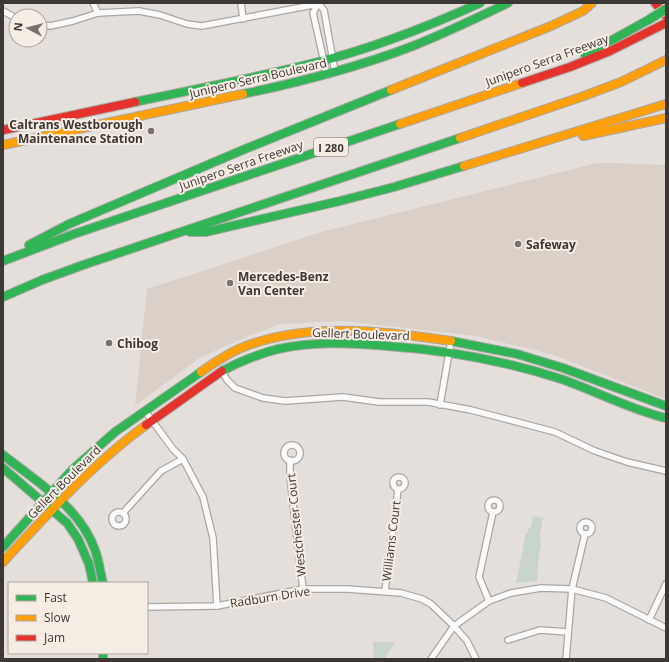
<svg xmlns="http://www.w3.org/2000/svg" width="669" height="662" font-family="'Open Sans',sans-serif">
<style>
.built{fill:#dad0c8}
.green{fill:#c9d4ca}
.lines{fill:none;stroke-linecap:round;stroke-linejoin:round}
.street-casing{stroke:#aaa6a3;stroke-width:8}
.fast-casing{stroke:#aaa6a3;stroke-width:10}
.slow-casing{stroke:#aaa6a3;stroke-width:10}
.jam-casing{stroke:#aaa6a3;stroke-width:10}
.street{stroke:#fbfafa;stroke-width:5.5}
.fast{stroke:#30b455;stroke-width:8}
.slow{stroke:#ff9f0a;stroke-width:8}
.jam{stroke:#e5322d;stroke-width:8}
.fast-bridge-casing{stroke:#c0bdbb;stroke-width:11;stroke-linecap:butt}
.fast-bridge{stroke:#30b455;stroke-width:9}
.poi-dot{fill:#77726f;stroke:#f5ece4;stroke-width:1.5}
.labels{text-anchor:middle;dominant-baseline:central;stroke-width:4;stroke-linejoin:round;paint-order:stroke}
.shield{fill:#f5ece4;stroke:#746e6a;stroke-width:1}
.shield-label{font-size:11px;font-weight:bold;fill:#3c3835}
.street-label{font-size:12px;fill:#3c3835;stroke:#f5ece4}
.poi-label{font-size:12px;font-weight:bold;fill:#3c3835;stroke:#f5ece4;text-anchor:start}
</style>
<rect width="100%" height="100%" fill="#e4dfdb"/>
<polygon class="built" points="597,163 615,163 666,165 666,399 554,355 476,336 343,321 281,324 253,334 201,357 135,406 147,289 321,232"/>
<g class="green">
<polygon points="533,516 543,518 540,536 541,545 538,562 537,581 516,583 526,533 528,533 529,527 531,527"/>
<polygon points="373,642 392,642 395,643 384,659 374,659"/>
</g>
<g class="lines">
<g class="street-casing">
<g id="street">
<polyline points="93,3 98,13"/>
<polyline points="241,3 243,19"/>
<polyline points="318,3 324,10 335,72"/>
<polyline points="318,4 313,13 327,75"/>
<polyline points="3,11 16,18"/>
<polyline points="40,24 50,26 73,21 98,13 139,11 160,15 187,24 202,26 318,4"/>
<polyline points="222,371 227,380 235,388 263,398 285,401 343,397 379,402 428,402 471,410 555,432 595,451 627,462 666,471"/>
<polyline points="440,405 451,341"/>
<polyline points="145,411 173,449 183,459 203,497 213,538 217,606"/>
<circle cx="292" cy="453" r="8"/>
<polyline points="290,460 290,474 292,495 303,589"/>
<circle cx="399" cy="483" r="6"/>
<circle cx="494" cy="506" r="6"/>
<circle cx="119" cy="519" r="7"/>
<polyline points="123,513 161,471 183,459"/>
<circle cx="586" cy="528" r="6"/>
<polyline points="385,591 398,490"/>
<polyline points="489,601 479,577 493,512"/>
<polyline points="147,607 217,606 303,589 347,589 401,593 422,599 431,604 454,626 467,641 476,659"/>
<polyline points="649,620 666,584"/>
<polyline points="508,640 540,630 568,632"/>
<polyline points="431,659 454,626 489,601 511,593 541,588 572,589 606,598 666,628"/>
<polyline points="566,659 572,589 585,534"/>
</g>
</g>
<g class="fast-casing">
<g id="fast">
<polyline points="585,55 650,19"/>
<path d="M243,94C301,82 358,67 413,46C446,33 477,18 508,3"/>
<path d="M135,102C195,89 255,78 314,63C371,49 427,27 480,3"/>
<polyline points="190,232 206,232 340,201 394,187 464,166"/>
<polyline points="29,245 69,224 245,149 391,90"/>
<polyline points="3,261 74,234 400,124"/>
<polyline points="3,297 42,280 83,265 460,138"/>
<polyline points="451,341 517,354 563,368 666,406"/>
<path d="M222,371C241,361 258,354 278,349C314,341 351,343 387,346C446,350 505,361 561,379C596,391 631,410 666,418"/>
<path d="M3,455C37,482 80,507 95,550C99,561 100,572 103,583"/>
<polyline points="3,468 67,523 78,539 89,564 93,583"/>
<polyline points="3,547 72,470 115,432 201,372"/>
<polyline points="103,653 103,659"/>
</g>
</g>
<g class="slow-casing">
<g id="slow">
<polyline points="391,90 551,26 583,11 592,3"/>
<polyline points="400,124 522,83"/>
<polyline points="583,136 666,118"/>
<polyline points="460,138 581,97 621,82 666,60"/>
<polyline points="3,145 243,94"/>
<polyline points="464,166 666,104"/>
<path d="M201,372C215,362 230,352 246,346C310,322 384,331 451,341"/>
<path d="M3,562C48,514 92,464 146,425"/>
</g>
</g>
<g class="jam-casing">
<g id="jam">
<polyline points="655,3 666,16"/>
<polyline points="522,83 570,67 610,51 666,23"/>
<polyline points="3,130 135,102"/>
<polyline points="146,425 222,371"/>
</g>
</g>
<use href="#street" class="street"/>
<use href="#fast" class="fast"/>
<use href="#slow" class="slow"/>
<use href="#jam" class="jam"/>
<g class="fast-bridge-casing">
<polyline id="fast-bridge" points="650,19 666,9"/>
</g>
<use href="#fast-bridge" class="fast-bridge"/>
</g>
<g class="poi-dot">
<circle cx="151" cy="131" r="4"/>
<circle cx="518" cy="244" r="4"/>
<circle cx="230" cy="283" r="4"/>
<circle cx="109" cy="343" r="4"/>
</g>
<g class="labels">
<rect class="shield" x="314" y="138" width="34" height="18" rx="3"/>
<g class="shield-label">
<text x="331" y="147">I 280</text>
</g>
<g class="street-label">
<text transform="translate(547 60) rotate(-20)">Junipero Serra Freeway</text>
<text transform="translate(258 78) rotate(-13)">Junipero Serra Boulevard</text>
<text transform="translate(241 165) rotate(-19)">Junipero Serra Freeway</text>
<text transform="translate(361 334) rotate(2)">Gellert Boulevard</text>
<text transform="translate(64 482) rotate(-45)">Gellert Boulevard</text>
<text transform="translate(296 525) rotate(-96)">Westchester Court</text>
<text transform="translate(391 541) rotate(-83)">Williams Court</text>
<text transform="translate(270 597) rotate(-9)">Radburn Drive</text>
</g>
<g class="poi-label">
<text x="143" y="124" text-anchor="end">Caltrans Westborough<tspan x="143" dy="14">Maintenance Station</tspan></text>
<text x="526" y="244">Safeway</text>
<text x="238" y="276">Mercedes-Benz<tspan x="238" dy="14">Van Center</tspan></text>
<text x="117" y="343">Chibog</text>
</g>
</g>
<rect width="669" height="662" fill="none" stroke="#3c3835" stroke-width="8"/>
<rect x="8" y="582" width="140" height="72" fill="#f5ece4" stroke="#aba49e"/>
<rect x="16" y="595" width="20" height="6" fill="#30b455" stroke="#aba49e"/>
<text x="44" y="602" font-size="12" fill="#3c3835">Fast</text>
<rect x="16" y="615" width="20" height="6" fill="#ff9f0a" stroke="#aba49e"/>
<text x="44" y="622" font-size="12" fill="#3c3835">Slow</text>
<rect x="16" y="635" width="20" height="6" fill="#e5322d" stroke="#aba49e"/>
<text x="44" y="642" font-size="12" fill="#3c3835">Jam</text>
<g transform="translate(28 28) rotate(277)"><circle r="19" fill="#f5ece4" stroke="#aba49e"/>
<path d="M0-3L7 15L0 10L-7 15Z" fill="#77726f"/>
<text y="-6" font-size="11" font-weight="bold" text-anchor="middle" fill="#3c3835">N</text>
</g>
</svg>
